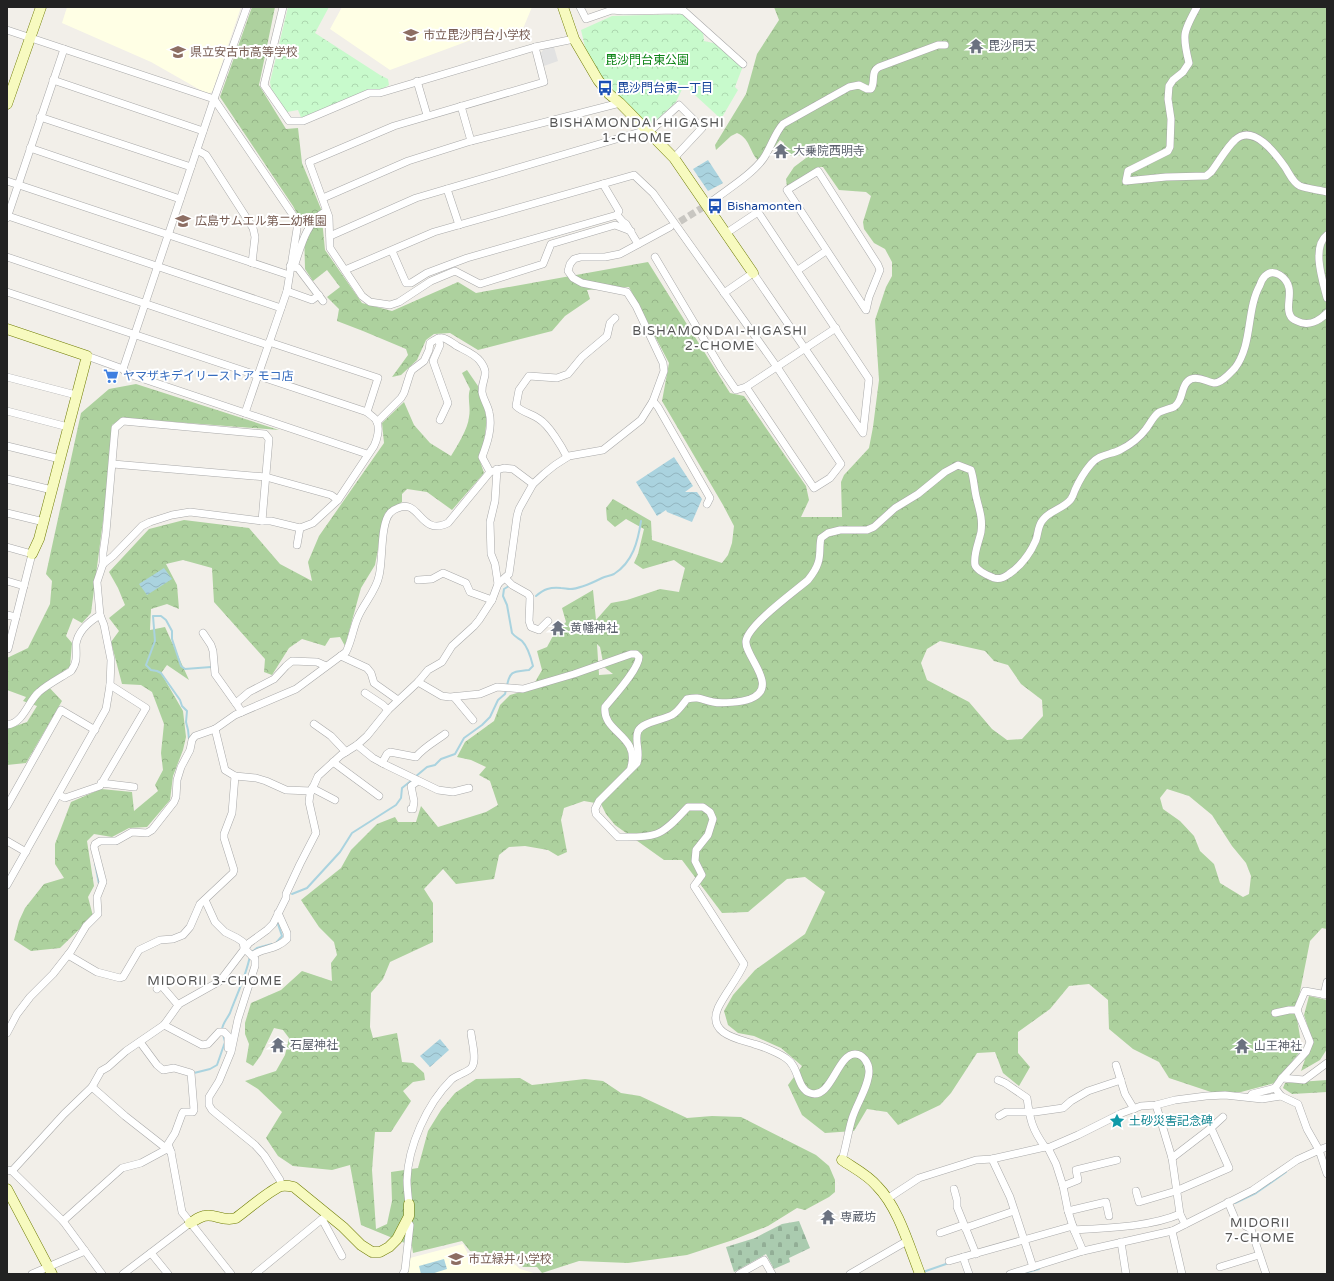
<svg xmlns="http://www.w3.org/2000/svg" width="1334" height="1281" font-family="'Varela Round','Noto Sans JP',sans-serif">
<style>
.education{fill:#ffffe5}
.forest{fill:url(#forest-crowns);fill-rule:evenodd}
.cemetery{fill:url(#cemetery-stones)}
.park{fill:url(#park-crowns)}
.parking{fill:#e2e2e2}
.water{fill:url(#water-waves)}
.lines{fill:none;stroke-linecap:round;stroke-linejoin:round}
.stream{stroke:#aad3df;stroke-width:2}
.street-tunnel{stroke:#c8c6c1;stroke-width:7;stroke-dasharray:7 3.5;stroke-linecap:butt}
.street-casing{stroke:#a9a9a9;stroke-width:8}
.secondary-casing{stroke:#707d05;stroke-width:11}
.street{stroke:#fff;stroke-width:7}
.secondary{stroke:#f7fabf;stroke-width:10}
.labels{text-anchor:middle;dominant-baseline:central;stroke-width:4;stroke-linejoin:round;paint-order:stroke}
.education-label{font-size:12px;fill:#785e54;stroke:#fff;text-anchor:start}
.worship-label{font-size:12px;fill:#5b616d;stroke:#fff;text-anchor:start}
.park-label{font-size:12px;fill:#0c8416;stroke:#fff}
.transit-label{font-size:12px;fill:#164399;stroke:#fff;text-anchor:start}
.shop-label{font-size:12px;fill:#366cbe;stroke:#fff;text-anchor:start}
.culture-label{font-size:12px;fill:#0d838f;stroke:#fff;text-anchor:start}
.neighbourhood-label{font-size:13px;letter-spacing:1px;fill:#555;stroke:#fff}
</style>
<defs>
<pattern id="forest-crowns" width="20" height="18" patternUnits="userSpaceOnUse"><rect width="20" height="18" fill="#add19e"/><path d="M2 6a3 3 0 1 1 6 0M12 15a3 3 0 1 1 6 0" fill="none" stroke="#95b388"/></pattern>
<pattern id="cemetery-stones" width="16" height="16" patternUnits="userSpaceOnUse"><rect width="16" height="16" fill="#aacbaf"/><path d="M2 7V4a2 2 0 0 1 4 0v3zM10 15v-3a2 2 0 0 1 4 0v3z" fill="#92ae96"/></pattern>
<pattern id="park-crowns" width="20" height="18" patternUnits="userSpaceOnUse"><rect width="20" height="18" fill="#c8facc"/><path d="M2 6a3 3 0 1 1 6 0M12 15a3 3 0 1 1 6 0" fill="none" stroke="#acd6af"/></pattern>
<pattern id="water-waves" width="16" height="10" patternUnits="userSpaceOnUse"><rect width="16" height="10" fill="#aad3df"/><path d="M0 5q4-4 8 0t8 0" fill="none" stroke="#92b5bf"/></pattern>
</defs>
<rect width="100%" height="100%" fill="#f2efe9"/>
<g class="education">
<polygon points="67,7 241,7 214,87 212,92 208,94 202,91 151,62 62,23"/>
<polygon points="342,7 532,7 522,31 515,39 498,30 390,70 330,29"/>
<polygon points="463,1244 468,1254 511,1261 520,1269 537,1274 406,1274 410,1258"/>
</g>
<g class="forest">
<path d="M252,7H275L259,85L286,129L298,128L302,163L321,209L325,250L362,303L392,311L458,282L476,293L648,262L730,393L744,396L806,486L809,500L801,517H842L841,482L844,475L869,448L873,427L879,380L875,320L886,287L892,276V262L885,249L874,243L864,229L863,222L871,196L866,192L839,190L823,167H819L787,187L786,179L794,167L806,158L803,155L791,156L785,153L784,143L780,140L762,163C749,156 752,139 737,133L731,136L716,150L715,145L746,94L757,54L779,20L774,7H1327V929L1322,928L1310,941L1296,1012L1302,1049L1275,1083L1241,1092H1211L1169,1078L1159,1062L1133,1049L1109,1029L1108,1000L1089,984L1069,986L1050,1009L1018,1032V1053L1030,1067L1019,1086L1003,1073L995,1052L977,1053L951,1093L940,1105L898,1125L887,1112L867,1109L854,1131L825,1133L802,1115L788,1085L802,1066L781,1048L754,1036L738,1033L728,1025L724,1011L733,995L755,970L805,934L825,892L805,877L787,879L748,912L722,913L682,860H664L615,825L606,814L601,804L584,801L564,808L561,820L567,852L558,856L548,850L525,846L509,847L499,855L494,879L456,884L443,869L424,889L433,903V942L390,962L383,979L371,993L370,1027L373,1038L397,1033L402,1062L413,1063L424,1073L425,1080L413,1082L403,1091L411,1101L391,1132H375L372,1170L376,1229L387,1224L392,1201L391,1172L418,1168L428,1131L441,1110L455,1093L476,1079L520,1078L532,1085L585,1079L603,1081L621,1093L640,1096L687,1118L712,1116L741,1117L816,1155L829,1166L835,1180V1192L829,1197L805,1210L797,1208L768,1226L733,1240L687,1255L628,1263L579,1261L542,1273L537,1267H523L516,1258L488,1253L470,1251L462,1241L413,1253L412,1246L361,1225L350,1165L332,1170L293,1166L278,1156L266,1138L282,1112L258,1089L245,1081L276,1071L285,1055L289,1038L283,1030L274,1028L261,1055L253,1066L246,1062L249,1044L245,1034V1023L251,1003L281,990L302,971L332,981L331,963L337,955L334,942L319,927L301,900L341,868L351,850L377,824L395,817L398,822H416L421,806L438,827L486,812L498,805L490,781L479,775L486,767L471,760L457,757L465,742L494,721L500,705L510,695L531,689L542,670L537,651L547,647L554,634L566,622L562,608L593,590L596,620L611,603L627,600L660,589L679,592L685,568L674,560L643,569L634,563L638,554L644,529L626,519L615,527L607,520L606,508L613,499L651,521L652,540L722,563L728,555L732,543L734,526L723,505L662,401L669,363L629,287L587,290L590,299L565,316L552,331L478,350L450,333L434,334L426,340L417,360L401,375L392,377L408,355L406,349L363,331L337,321L339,309L327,297L340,287L327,270L313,281L305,269L304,227L293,206L220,97ZM940,641L985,651L994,661L1008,665L1021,684L1042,700L1043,716L1022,739L1007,740L992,729L969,702L927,680L921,663L927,649ZM597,644L600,647L604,667L613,674L599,675ZM1167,789L1189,796L1212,815L1232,846L1246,863L1251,876L1249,894L1243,897L1220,883L1214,864L1200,851L1194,836L1180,821L1163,809L1160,798Z"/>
<path d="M467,370L478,386L487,418L484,442L479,458L484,473L452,510L427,492L407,489L402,494V502L385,513L375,565L361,588L345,646L340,637L330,638L325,646L302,639L289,648L272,675L264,672L265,659L214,602L212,568L183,560L166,564L177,585L179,609L167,604L151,609L150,630L165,627L189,680L167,665L161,673L183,711L186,737L183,750L173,776L170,800L147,827L129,828L112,837L94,834L87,841L94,886L88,897L93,916L60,948L31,951L14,940L19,921L25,908L44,884L64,878L55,864V844L71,802L101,789L132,792L134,811L158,791L155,785L163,770L161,753L164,724L152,692L141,685L122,684L111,642L119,631L109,618L125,605L118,588L109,572L149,529L184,520L249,528L280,564L312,581L308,562L319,536L384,443L382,423L404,402L414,425L430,443L451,456C457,446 468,429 469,417C471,407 467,398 470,389L462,373Z"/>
<polygon points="136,384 279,430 123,418 112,425 106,498 91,613 82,623 73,618 66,636 72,643 70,667 45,683 62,701 26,763 7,765 7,729 27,722 37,706 23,701 26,697 7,690 7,658 28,648 50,604 52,581 46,574 81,413 109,389"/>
<polygon points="1309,996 1327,1000 1327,1049 1320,1060 1301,1071 1312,1039 1304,1015"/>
<polygon points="1327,1080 1327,1092 1292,1094 1283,1088 1285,1083"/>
</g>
<polygon class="cemetery" points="799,1221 810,1248 789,1258 790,1262 774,1269 766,1254 734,1272 726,1247 755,1238 782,1224"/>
<g class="park">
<polygon points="288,7 329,7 315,33 380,75 388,79 389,85 379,91 369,89 302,120 298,110 287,112 271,89 270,82"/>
<polygon points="682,14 703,31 704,41 718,44 743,66 735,87 738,90 721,119 684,85 676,102 651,125 647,126 599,75 586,51 581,30 612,16"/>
</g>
<polygon class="parking" points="554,47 558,61 544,66 540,54 544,49"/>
<g class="water">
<polygon points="708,160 723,183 708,191 693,169"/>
<polygon points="674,457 693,486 685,492 697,492 702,499 692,522 667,512 666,510 657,516 636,482"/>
<polygon points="164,568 172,579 147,595 139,584"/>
<polygon points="440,1039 449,1050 430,1067 420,1056"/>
<polygon points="444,1259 447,1269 431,1274 421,1274 419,1266"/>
</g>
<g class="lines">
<g class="stream">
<path d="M536,596C544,589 550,587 561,588C564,588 567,589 570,589C579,589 594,582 602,578C606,576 610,576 614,574C633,562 638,541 641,521"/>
<path d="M507,686C510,669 515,672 529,670L533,666C531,658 528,647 522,641C518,638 515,637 512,633L507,605L503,596L504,589L509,586"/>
<polyline points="189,739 188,730 186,722 187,711 182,706 180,700 161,673 157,671 151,670 146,665 155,641 153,616 161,616 166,620 172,631 172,639 181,666 185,669 211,667"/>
<polyline points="415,777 427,767 435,765 441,759 455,754 464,738 482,725 490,717 498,700 505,694 506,690"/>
<polyline points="95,863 99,884"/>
<polyline points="292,894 307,888 340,852 352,833 396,805 401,798 402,788 412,780"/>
<polyline points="276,943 282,936 277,921"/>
<polyline points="252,952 257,948 272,944"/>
<path d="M222,1030C222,1024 227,1019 230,1013C237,994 246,976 250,956"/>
<polyline points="194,1073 210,1069 217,1065 225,1042 223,1034"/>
<polyline points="1235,1203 1256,1193 1286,1172"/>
<polyline points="923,1272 946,1264"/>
<polyline points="1024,1273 1039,1269"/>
</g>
<polyline class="street-tunnel" points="671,227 710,203"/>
<g class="street-casing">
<g id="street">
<polyline points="283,7 264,85 289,121 303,121 369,93 380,93 535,47 574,39"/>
<polyline points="580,7 586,19 612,10 623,11 680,10 684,11 743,64"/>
<path d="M1197,7C1183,32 1182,35 1189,63L1183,72L1173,80L1169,86L1168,99L1171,119L1170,147L1168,151L1128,171L1126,181L1166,177L1206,176L1211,172C1218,163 1227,147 1235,140C1253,123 1276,154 1285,167C1289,173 1293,183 1300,186C1308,189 1319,190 1327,192"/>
<polyline points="7,30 214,99 297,221 297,229 287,291 245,413"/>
<polyline points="535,47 544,82 394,126 309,162 329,217 330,248 362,296 370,302 390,305 399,302 431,281 455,271 480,284 543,264 551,244 615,225 631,231"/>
<polyline points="53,80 203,131"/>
<polyline points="417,81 427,115"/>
<polyline points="461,106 471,141"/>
<polyline points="40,117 191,167"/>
<polyline points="648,133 679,105 702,128 674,158"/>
<polyline points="30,148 180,199"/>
<polyline points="197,150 206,155 253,228 255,237 252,263"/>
<polygon points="818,171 878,265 880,270 869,297 866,310 787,190"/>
<polyline points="7,181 289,275"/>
<polyline points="603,184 619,211 617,215"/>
<polyline points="447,189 459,225"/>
<polyline points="323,198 408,161 471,141 620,103"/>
<path d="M711,202C728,189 751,175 763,159C771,148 774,134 783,124L849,87L859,85L867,89H871C876,81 870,72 879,67L938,45H945"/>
<polyline points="617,215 623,222 626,224 638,244"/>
<polyline points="8,216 281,308"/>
<polyline points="7,218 64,49"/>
<path d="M1327,235C1311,247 1323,282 1327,298"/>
<polyline points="330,236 416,198 647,130"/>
<polyline points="392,251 406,283 411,283 427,273 467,258 617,215"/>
<polyline points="7,257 268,345"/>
<polyline points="655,257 721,368 736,390 746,387 836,328"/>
<polyline points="290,266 298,268 323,301"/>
<path d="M294,267C301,246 306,222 326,211"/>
<polyline points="345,270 434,232 634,175 653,193 777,367 841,464 830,478 814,488 746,387"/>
<polyline points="798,270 826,251"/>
<polyline points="287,291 312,300 319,295"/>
<path d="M7,292L367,412C370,415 376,418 377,422C380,429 377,440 374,446L338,500L313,523L300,528L271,521H262L190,512L172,515L150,522L142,526L113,556L103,564L97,582L100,615L104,625L111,660L110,685L106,709L7,885"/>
<polyline points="724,293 753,273 863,433 869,379 758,212 725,234"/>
<polyline points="438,338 440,345 433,361 448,403 440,420"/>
<polyline points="269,342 378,378 367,412"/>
<polyline points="87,356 123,369 126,373 367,454"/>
<polyline points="123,369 214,99 247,7"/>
<polyline points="7,377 76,395"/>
<polyline points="653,401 658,407 710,498 707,504"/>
<polyline points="7,411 68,427"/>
<path d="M377,422L401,398L404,393L410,374L412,370L424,361L429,350L430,343C443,334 445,338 457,346C464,350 475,354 480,361C491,375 481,379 482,392C483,399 488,406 489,412C493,427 487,444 482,457L490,472"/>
<polyline points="7,446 60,459"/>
<path d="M567,457C562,447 549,425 539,419C532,414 522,412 516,406L519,390L529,376L557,378L568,374L582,357L607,336L610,323L615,318"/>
<polyline points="113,464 266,477 331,495 338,500"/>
<polyline points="497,469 495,501 490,522 491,554 495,564 498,584"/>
<polyline points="7,479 52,490"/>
<polyline points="7,513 44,522"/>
<polyline points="297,545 300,528"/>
<polyline points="7,547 32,554 8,649 7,649"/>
<polyline points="103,564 103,553 106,532 115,428 123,421 265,434 269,439 262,521"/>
<polyline points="505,578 512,585 528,594 530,597 529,621 531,627 539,630 548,621"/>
<polyline points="418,580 432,579 443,573 466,583 470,592 492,600"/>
<polyline points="7,581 24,586"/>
<polyline points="7,615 16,617"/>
<polyline points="203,633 211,645 213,651 215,674 242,712"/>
<polyline points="341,656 367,668 371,673 374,683 398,700"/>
<path d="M418,682L442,696L450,697L480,694L497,687L523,689L574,674L631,654H636L639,657C639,669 613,697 605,707C602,733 640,735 631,767"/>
<polyline points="365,693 383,705 388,710"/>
<polyline points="454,697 473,720"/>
<polyline points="236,703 249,692 274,679 286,666 292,661 317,662 326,666"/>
<polyline points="314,724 331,736 346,752"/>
<path d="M7,725C24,723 28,701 39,692C48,684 60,678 71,671C78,662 76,654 76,644C78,631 90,621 100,615"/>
<polyline points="215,729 225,770 235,776 256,778 266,781 286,790 311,791"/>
<polyline points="357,745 373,758 386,765 438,790 453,792 469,788"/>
<polyline points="333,762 379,796"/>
<path d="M382,763L387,754L390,752L416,757C424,747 436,741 445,734"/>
<polyline points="101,783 134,787"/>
<polyline points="312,788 335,800"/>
<polyline points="59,795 65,798 100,786 146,708 110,685"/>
<polyline points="7,806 61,710 95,730"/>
<polyline points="411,809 413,809 414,801 411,786 418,781"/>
<polyline points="7,841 26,852"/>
<polyline points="205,900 215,922 225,932 237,938 243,942 244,948 255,959 255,966 238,1019 231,1052 219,1081 209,1097 209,1105 212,1110 218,1115 255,1145 264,1155 280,1180 281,1186"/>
<polyline points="68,955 97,972 120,978 123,977 139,950 160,940 173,939 183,935 190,927 200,904 233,873 234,870 224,838 224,834 232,813 235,776"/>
<path d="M252,956C262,947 275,951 287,939V933L278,913"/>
<polyline points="157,989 161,985 178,1005"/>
<polyline points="1324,995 1327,982"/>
<polyline points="1297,1010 1305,991 1327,995"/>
<polyline points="1275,1013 1289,1010 1297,1010 1310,1042 1306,1052 1282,1078"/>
<polyline points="164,1025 202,1045 208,1044 219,1032 224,1032 228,1036 228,1048"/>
<path d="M7,1033L17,1014L30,997L53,974L71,951L86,926L98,914L97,897L103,882L94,847L95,844L100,841H116L132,832L147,833L152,830L174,802L176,797L177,780L181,767L190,750L192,740L195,736L215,729L235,715L296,689L346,652C352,640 353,628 358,617C364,603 376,591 379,576C383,561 380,524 390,513C392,511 395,509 398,508C420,498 420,537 448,523L490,472L504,468L513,469L533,484"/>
<polyline points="140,1042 157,1065 163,1070 174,1068 191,1073 194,1110 193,1112 183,1112 182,1114 175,1133 168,1144 171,1152 182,1212 231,1274"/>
<polyline points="1327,1063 1304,1080 1282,1078 1275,1088 1281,1096 1298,1104 1307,1129 1319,1150 1327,1147"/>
<polyline points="1116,1065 1125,1094 1134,1109"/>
<path d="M998,1080L1005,1083L1027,1098C1030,1120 1032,1129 1045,1147"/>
<polyline points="92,1087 125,1116 167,1149"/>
<polyline points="1250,1097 1252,1094 1275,1088"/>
<polyline points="1156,1105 1172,1158 1180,1214 1185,1224"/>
<polyline points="999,1116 1006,1112 1035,1112 1063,1108 1071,1101 1088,1091 1121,1080"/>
<polyline points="1048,1148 1056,1164 1063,1186 1068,1211 1074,1230 1083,1251"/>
<polyline points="1172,1158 1211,1128 1223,1117"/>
<polyline points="992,1159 1010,1197 1033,1267"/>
<path d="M842,1160C846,1147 848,1132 852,1119C856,1105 869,1086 869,1071C869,1063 863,1054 855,1054C837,1054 831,1101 810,1093C797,1089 799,1067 787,1059C781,1054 762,1046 754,1044C738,1039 707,1034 718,1008C725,993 737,980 744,964L694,886L702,875L695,861L696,850L708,835L713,819L710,812L703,807H688C679,816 668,830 656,834C644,838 631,837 618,837L596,814L595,809L599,801L637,763C641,752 634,741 638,731C642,722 663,720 672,715C678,712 683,704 687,699C701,696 701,700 713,702C722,704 741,702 750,699C781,687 744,656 746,641C748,625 794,592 808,580C812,575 816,570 818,563C821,555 819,546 821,538L828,533L840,530H867L874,527L895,508L918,494L945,472L958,465L971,470C974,479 974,487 976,496C979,509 983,518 981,532C979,542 973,554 975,565C977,571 989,576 994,578C1000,580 1005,577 1009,574C1022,565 1030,554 1036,540C1038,534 1038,526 1042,521C1049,510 1064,509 1071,499C1073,496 1074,493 1075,490C1079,481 1085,471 1091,464C1099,454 1110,455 1120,450C1130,445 1140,437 1146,429C1150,424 1153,417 1158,413C1163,410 1169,409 1174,407C1184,401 1180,384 1191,379C1200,376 1206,382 1214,383C1222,383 1230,373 1235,368C1253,344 1246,310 1260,285C1261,282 1263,278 1265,276C1274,267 1287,278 1289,288C1291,297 1286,308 1290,315C1291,318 1294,320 1297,321C1308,327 1319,321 1327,313"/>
<polyline points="7,1170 12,1171 63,1221 102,1274"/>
<polyline points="12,1171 64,1114 92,1087 101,1071 108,1067 126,1051 164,1025 179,1004 220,981 249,943 267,930 273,924 286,898 286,894 300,864 316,833 309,802 310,794 318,776 341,755 357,745 367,736 388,710 418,682 428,670 442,662 452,646 474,626 479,620 492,600 498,584 509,574 517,516 519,509 533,484 545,473 555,465 569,456 603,450 641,420 653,401 664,371 663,363 636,306 627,292 582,283 573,278 568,271 570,264 574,259 581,257 605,257 620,254 670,227"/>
<polyline points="1063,1186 1078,1180 1076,1170 1117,1160"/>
<polyline points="954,1189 957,1200 957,1207 976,1254"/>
<polyline points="1136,1191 1139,1202 1176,1191 1229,1168 1211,1128"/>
<polyline points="887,1199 919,1178 976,1160 992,1159 1045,1147 1048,1148 1078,1135 1122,1113 1141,1106 1156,1105 1175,1100 1206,1096 1225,1095 1262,1099 1281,1096"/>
<polyline points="1228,1202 1236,1221 1251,1229 1266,1274"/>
<path d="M409,1204C408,1196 407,1188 407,1180C408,1146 427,1104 451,1080C456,1075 469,1072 472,1067C477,1059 472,1043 471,1033"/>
<polyline points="1068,1211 1106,1202 1109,1216"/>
<polyline points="322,1219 342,1256"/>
<polyline points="63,1221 122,1168 141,1163 167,1149 171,1152"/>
<polyline points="965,1228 1014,1211"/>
<path d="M1074,1230C1107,1228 1150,1227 1180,1214"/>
<polyline points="1172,1231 1182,1274"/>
<polyline points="940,1233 963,1225"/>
<polyline points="1121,1242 1126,1274"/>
<polyline points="151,1253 168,1274"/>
<polyline points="963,1257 969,1274"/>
<polyline points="949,1261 1073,1226"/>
<polyline points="1220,1267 1259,1255"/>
<polyline points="32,1274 85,1251"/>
<polyline points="123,1274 190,1223"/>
<polyline points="255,1274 322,1219 329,1215"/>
<polyline points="403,1274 405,1270 410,1225 407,1221"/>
<polyline points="739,1274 764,1260 772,1274"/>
<polyline points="850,1274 907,1241"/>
<polyline points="1010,1274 1083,1251 1172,1231 1253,1190 1297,1160 1319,1150 1327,1174"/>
</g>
</g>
<g class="secondary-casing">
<g id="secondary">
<polyline points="563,7 574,39 598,80 609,94 620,103 674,158 753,273"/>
<polyline points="7,104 41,7"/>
<polyline points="7,329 87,356 39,539 32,554"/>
<path d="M842,1160C854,1168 868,1175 877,1186C898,1207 909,1246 920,1274"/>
<polyline points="7,1189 52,1274"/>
<path d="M190,1223C194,1221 199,1217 204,1216C215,1213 222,1222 236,1218C247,1210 270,1190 281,1186C286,1185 290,1186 294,1187L343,1227L361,1245L372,1252H380L389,1247L397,1239L409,1216V1204"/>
</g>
</g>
<use href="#street" class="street"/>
<use href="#secondary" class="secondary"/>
</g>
<defs>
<g id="school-bare" transform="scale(1.2)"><path d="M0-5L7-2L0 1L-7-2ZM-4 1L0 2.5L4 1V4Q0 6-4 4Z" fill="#8d6e63" stroke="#fff" stroke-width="2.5" paint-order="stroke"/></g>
<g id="temple-bare" transform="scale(1.2)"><path d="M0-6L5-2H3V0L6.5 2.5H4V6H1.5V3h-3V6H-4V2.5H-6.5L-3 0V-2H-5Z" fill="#6b7280" stroke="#fff" stroke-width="2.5" paint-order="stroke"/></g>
<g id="bus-bare" transform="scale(1.2)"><path d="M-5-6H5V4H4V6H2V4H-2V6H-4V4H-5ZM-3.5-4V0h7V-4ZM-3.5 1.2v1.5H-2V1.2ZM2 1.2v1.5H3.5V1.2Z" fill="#1a4fb4" stroke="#fff" stroke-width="2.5" paint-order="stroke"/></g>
<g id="supermarket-bare" transform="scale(1.2)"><path d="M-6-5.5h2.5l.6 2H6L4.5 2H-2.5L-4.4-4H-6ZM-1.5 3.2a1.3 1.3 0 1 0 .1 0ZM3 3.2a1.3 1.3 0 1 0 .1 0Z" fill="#3f7fe0" stroke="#fff" stroke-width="2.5" paint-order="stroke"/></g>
<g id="sight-bare" transform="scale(1.2)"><path d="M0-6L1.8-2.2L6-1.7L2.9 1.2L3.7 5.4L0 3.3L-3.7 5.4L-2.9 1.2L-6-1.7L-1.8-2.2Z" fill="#0f9aa8" stroke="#fff" stroke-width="2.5" paint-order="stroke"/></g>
</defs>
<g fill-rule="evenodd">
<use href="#school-bare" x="411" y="35"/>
<use href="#temple-bare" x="976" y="46"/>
<use href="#school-bare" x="178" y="52"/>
<use href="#bus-bare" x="605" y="88"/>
<use href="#temple-bare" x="781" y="151"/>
<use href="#bus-bare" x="715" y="206"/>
<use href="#school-bare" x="183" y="221"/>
<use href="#supermarket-bare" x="111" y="376"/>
<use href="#temple-bare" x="558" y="628"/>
<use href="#temple-bare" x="278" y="1045"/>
<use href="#temple-bare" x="1242" y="1046"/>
<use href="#sight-bare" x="1117" y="1121"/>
<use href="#temple-bare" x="828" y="1217"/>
<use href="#school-bare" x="456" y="1259"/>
</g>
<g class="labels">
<g class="education-label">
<text x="423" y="35">市立毘沙門台小学校</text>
<text x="190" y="52">県立安古市高等学校</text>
<text x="195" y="221">広島サムエル第二幼稚園</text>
<text x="468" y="1259">市立緑井小学校</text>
</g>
<g class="worship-label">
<text x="988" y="46">毘沙門天</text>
<text x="793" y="151">大乗院西明寺</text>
<text x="570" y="628">黄幡神社</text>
<text x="290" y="1045">石屋神社</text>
<text x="1254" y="1046">山王神社</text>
<text x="840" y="1217">専蔵坊</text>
</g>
<g class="park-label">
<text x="647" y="60">毘沙門台東公園</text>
</g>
<g class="transit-label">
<text x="617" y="88">毘沙門台東一丁目</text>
<text x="727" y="206">Bishamonten</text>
</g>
<g class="shop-label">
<text x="123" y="376">ヤマザキデイリーストア モコ店</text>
</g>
<g class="culture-label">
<text x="1129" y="1121">土砂災害記念碑</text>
</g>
<g class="neighbourhood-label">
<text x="637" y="123">BISHAMONDAI-HIGASHI<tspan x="637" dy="15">1-CHOME</tspan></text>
<text x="720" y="331">BISHAMONDAI-HIGASHI<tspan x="720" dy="15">2-CHOME</tspan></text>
<text x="215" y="981">MIDORII 3-CHOME</text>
<text x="1260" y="1223">MIDORII<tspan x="1260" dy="15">7-CHOME</tspan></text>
</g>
</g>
<rect width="1334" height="1281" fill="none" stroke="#222222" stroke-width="16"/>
</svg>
